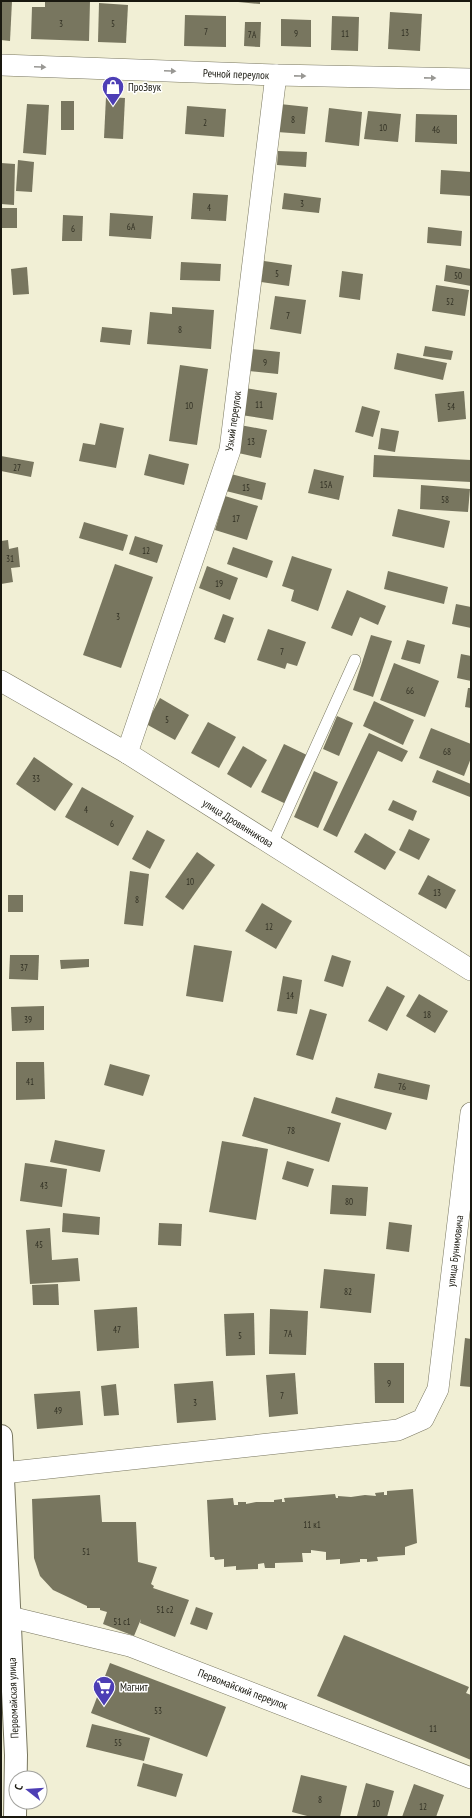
<svg xmlns="http://www.w3.org/2000/svg" width="472" height="1818" font-family="'PT Sans Narrow',sans-serif">
<style>
.building{fill:#78765f}
.lines{fill:none;stroke-linecap:round;stroke-linejoin:round}
.service-casing{stroke:#797760;stroke-width:12}
.minor-casing{stroke:#797760;stroke-width:22}
.tertiary-casing{stroke:#797760;stroke-width:24}
.service{stroke:#fff;stroke-width:11}
.minor{stroke:#fff;stroke-width:21}
.tertiary{stroke:#fff;stroke-width:22}
.oneway{fill:#989793}
.labels{text-anchor:middle;dominant-baseline:central;stroke-width:3;stroke-linejoin:round;paint-order:stroke}
.number-label{font-size:9px;fill:#313023}
.street-label{font-size:11px;fill:#19180f;stroke:#fff}
.poi-label{font-size:11px;fill:#19180f;stroke:#fff;text-anchor:start}
</style>
<rect width="100%" height="100%" fill="#f1efd5"/>
<g class="building">
<polygon points="1,1 12,1 10,41 1,40"/>
<polygon points="45,1 90,1 89,41 31,39 32,7 45,7"/>
<polygon points="228,1 260,1 260,4"/>
<polygon points="99,3 128,5 126,43 98,42"/>
<polygon points="390,12 422,14 420,51 388,49"/>
<polygon points="185,15 226,16 226,47 184,46"/>
<polygon points="332,16 359,17 358,51 331,50"/>
<polygon points="281,19 311,20 311,47 281,46"/>
<polygon points="245,22 261,22 260,47 244,46"/>
<polygon points="106,97 125,98 123,139 104,138"/>
<rect x="61" y="101" width="13" height="29"/>
<polygon points="27,104 49,105 46,155 23,153"/>
<polygon points="280,104 308,107 305,134 277,132"/>
<polygon points="187,106 226,109 224,137 185,134"/>
<polygon points="329,108 362,112 359,146 325,142"/>
<polygon points="368,111 401,114 398,142 364,139"/>
<polygon points="416,114 457,115 457,144 415,142"/>
<polygon points="278,151 307,152 306,167 277,165"/>
<polygon points="18,160 34,162 32,192 16,191"/>
<polygon points="1,163 15,164 14,205 1,204"/>
<polygon points="441,170 471,172 471,196 440,194"/>
<polygon points="193,193 228,195 226,221 191,219"/>
<polygon points="284,193 321,198 319,213 282,209"/>
<rect x="1" y="208" width="16" height="20"/>
<polygon points="110,213 153,216 151,239 109,236"/>
<polygon points="63,215 83,216 82,241 62,241"/>
<polygon points="428,227 462,231 461,246 427,243"/>
<polygon points="264,261 292,265 289,286 261,282"/>
<polygon points="181,262 221,264 220,281 180,280"/>
<polygon points="446,265 471,269 471,286 444,281"/>
<polygon points="27,267 29,294 13,295 11,269"/>
<polygon points="342,271 363,274 360,300 339,297"/>
<polygon points="436,285 469,290 465,316 432,311"/>
<polygon points="275,296 306,300 301,334 270,329"/>
<polygon points="172,307 214,310 211,349 147,344 150,312 172,314"/>
<polygon points="102,327 132,330 130,345 100,342"/>
<polygon points="425,346 453,351 451,360 423,356"/>
<polygon points="252,349 280,352 278,374 249,371"/>
<polygon points="397,353 447,363 443,380 394,369"/>
<polygon points="180,365 208,369 197,445 169,441"/>
<polygon points="245,388 277,393 273,420 241,415"/>
<polygon points="464,391 466,419 438,422 435,394"/>
<polygon points="362,406 380,411 373,437 355,432"/>
<polygon points="100,423 124,428 116,468 79,461 83,443 95,445"/>
<polygon points="240,425 267,430 261,458 234,452"/>
<polygon points="381,428 399,431 395,452 378,449"/>
<polygon points="149,454 189,464 184,485 144,475"/>
<polygon points="374,455 471,460 471,482 373,477"/>
<polygon points="1,456 34,462 31,477 1,471"/>
<polygon points="314,469 344,476 339,500 308,493"/>
<polygon points="231,474 266,483 262,500 226,491"/>
<polygon points="421,485 470,489 468,512 420,509"/>
<polygon points="225,496 258,506 247,540 215,530"/>
<polygon points="398,509 450,521 444,548 392,536"/>
<polygon points="84,522 128,535 123,551 79,538"/>
<polygon points="135,536 163,545 157,563 129,554"/>
<polygon points="8,540 9,549 18,547 20,567 11,568 13,582 1,584 1,541"/>
<polygon points="233,547 273,561 267,578 227,564"/>
<polygon points="292,556 332,569 318,611 291,601 294,590 282,586"/>
<polygon points="115,564 153,577 121,668 83,655"/>
<polygon points="207,566 238,578 230,600 199,588"/>
<polygon points="388,571 448,587 444,604 384,589"/>
<polygon points="347,590 386,606 378,625 360,617 352,636 331,628"/>
<polygon points="456,604 471,607 471,628 452,624"/>
<polygon points="223,614 234,618 225,643 214,639"/>
<polygon points="268,629 306,642 297,666 287,663 285,669 257,660"/>
<polygon points="371,635 392,641 373,697 353,690"/>
<polygon points="407,640 425,645 420,664 401,659"/>
<polygon points="461,654 471,656 471,681 457,678"/>
<polygon points="394,663 439,681 425,717 380,700"/>
<polygon points="468,688 471,688 471,708 465,707"/>
<polygon points="160,698 189,715 175,740 146,724"/>
<polygon points="374,701 414,720 403,745 363,726"/>
<polygon points="337,716 353,723 339,756 323,749"/>
<polygon points="208,722 236,737 219,768 191,753"/>
<polygon points="431,728 471,744 471,758 464,776 419,758"/>
<polygon points="369,733 408,751 402,762 378,751 337,837 323,830"/>
<polygon points="284,744 309,756 286,804 261,792"/>
<polygon points="243,746 267,760 251,788 227,774"/>
<polygon points="34,757 73,784 55,811 16,784"/>
<polygon points="437,770 471,784 470,797 432,782"/>
<polygon points="314,771 338,782 318,828 294,817"/>
<polygon points="82,787 134,816 118,846 65,817"/>
<polygon points="393,800 417,811 413,821 388,810"/>
<polygon points="409,829 430,839 419,860 399,850"/>
<polygon points="147,830 165,840 150,869 132,859"/>
<polygon points="365,833 396,852 385,870 354,852"/>
<polygon points="197,852 215,865 183,910 165,897"/>
<polygon points="130,871 149,874 143,926 124,924"/>
<polygon points="428,875 456,890 446,909 418,894"/>
<rect x="8" y="895" width="15" height="17"/>
<polygon points="262,903 292,921 276,949 245,931"/>
<polygon points="194,945 232,951 223,1002 186,996"/>
<polygon points="10,955 39,955 38,980 9,979"/>
<polygon points="332,955 351,961 343,987 324,981"/>
<polygon points="89,959 89,967 61,969 60,960"/>
<polygon points="283,976 302,980 297,1014 277,1011"/>
<polygon points="387,986 405,996 387,1031 368,1021"/>
<polygon points="419,994 448,1011 435,1033 406,1016"/>
<polygon points="44,1006 44,1030 12,1031 11,1007"/>
<polygon points="310,1009 327,1014 313,1060 296,1055"/>
<polygon points="16,1062 44,1062 45,1099 16,1100"/>
<polygon points="110,1064 150,1075 143,1096 104,1085"/>
<polygon points="378,1073 430,1085 427,1100 374,1088"/>
<polygon points="254,1097 341,1123 329,1162 242,1136"/>
<polygon points="336,1097 392,1113 386,1130 331,1113"/>
<polygon points="55,1140 105,1150 100,1172 50,1162"/>
<polygon points="222,1141 268,1149 256,1220 209,1212"/>
<polygon points="287,1161 314,1169 308,1187 282,1179"/>
<polygon points="25,1163 67,1169 62,1207 20,1201"/>
<polygon points="332,1185 368,1187 366,1216 330,1214"/>
<polygon points="63,1213 100,1217 99,1235 62,1232"/>
<polygon points="389,1222 412,1225 409,1252 386,1249"/>
<polygon points="159,1223 182,1224 181,1246 158,1245"/>
<polygon points="50,1228 52,1260 78,1258 80,1281 30,1284 26,1230"/>
<polygon points="324,1269 375,1274 371,1313 320,1308"/>
<polygon points="58,1284 59,1305 33,1305 32,1285"/>
<polygon points="137,1307 139,1348 97,1351 94,1310"/>
<polygon points="270,1309 308,1311 306,1355 269,1354"/>
<polygon points="254,1313 255,1355 226,1356 224,1314"/>
<polygon points="465,1338 471,1339 471,1387 460,1386"/>
<polygon points="374,1363 404,1363 404,1403 375,1403"/>
<polygon points="295,1373 298,1414 269,1417 266,1375"/>
<polygon points="213,1381 216,1420 177,1423 174,1384"/>
<polygon points="116,1384 119,1415 104,1416 101,1386"/>
<polygon points="80,1391 83,1425 37,1429 34,1394"/>
<polygon points="413,1489 417,1543 405,1547 405,1555 377,1557 378,1561 367,1562 367,1559 360,1559 360,1562 340,1564 340,1559 326,1560 326,1552 311,1550 311,1553 302,1553 303,1562 275,1563 275,1568 265,1568 264,1563 258,1564 258,1569 236,1570 236,1566 224,1567 224,1559 215,1560 214,1557 210,1557 207,1500 233,1498 234,1505 238,1505 238,1502 246,1502 246,1504 256,1502 274,1502 274,1500 282,1499 282,1502 285,1502 284,1498 298,1497 335,1494 336,1498 338,1498 338,1496 351,1497 365,1495 376,1496 375,1493 384,1492 384,1495 387,1495 387,1491"/>
<polygon points="100,1495 102,1522 136,1522 138,1562 157,1567 151,1584 154,1586 153,1588 189,1600 175,1637 140,1623 141,1619 134,1636 103,1624 107,1612 100,1610 100,1608 87,1608 87,1606 53,1590 40,1576 34,1558 32,1499"/>
<polygon points="196,1607 213,1613 207,1630 190,1624"/>
<polygon points="344,1635 469,1687 466,1693 471,1695 471,1760 317,1696"/>
<polygon points="110,1663 226,1707 207,1757 91,1713"/>
<polygon points="92,1724 150,1738 144,1761 86,1747"/>
<polygon points="143,1763 183,1774 176,1797 137,1786"/>
<polygon points="301,1775 347,1786 340,1817 311,1817 292,1812"/>
<polygon points="366,1783 394,1791 387,1817 357,1816"/>
<polygon points="414,1784 444,1795 436,1817 402,1817"/>
</g>
<g class="lines">
<g class="service-casing">
<polyline id="service" points="272,844 355,660"/>
</g>
<g class="minor-casing">
<g id="minor">
<polyline points="1,65 276,75 471,79"/>
<polyline points="1,681 127,753 471,970"/>
<polyline points="127,753 230,450 276,75"/>
<polyline points="3,1473 398,1430 423,1419 438,1389 471,1113"/>
<polyline points="10,1617 130,1646 471,1778"/>
</g>
</g>
<g class="tertiary-casing">
<polyline id="tertiary" points="1,1436 16,1755 15,1817"/>
</g>
<use href="#service" class="service"/>
<use href="#minor" class="minor"/>
<use href="#tertiary" class="tertiary"/>
</g>
<defs><path id="oneway-solid" d="M-6-.8H1V-3.2L6.5 0L1 3.2V.8H-6Z"/></defs>
<g class="oneway">
<use href="#oneway-solid" transform="translate(40 67) rotate(2)"/>
<use href="#oneway-solid" transform="translate(170 71) rotate(2)"/>
<use href="#oneway-solid" transform="translate(300 76) rotate(1)"/>
<use href="#oneway-solid" transform="translate(430 78) rotate(1)"/>
</g>
<defs>
<g id="shop-pin" transform="scale(1.15)"><path d="M0 17L-7.5 6A9.5 9.5 0 1 1 7.5 6Z" fill="#4d3eb5" stroke="#fff"/><path d="M-5-2.5h2.3a2.7 3.5 0 0 1 5.4 0H5L5.5 6h-11ZM-1.5-2.5h3a1.5 2.3 0 0 0-3 0Z" fill="#fff"/></g>
<g id="supermarket-pin" transform="scale(1.15)"><path d="M0 17L-7.5 6A9.5 9.5 0 1 1 7.5 6Z" fill="#4d3eb5" stroke="#fff"/><path d="M-6-5.5h2.5l.6 2H6L4.5 2H-2.5L-4.4-4H-6ZM-1.5 3.2a1.3 1.3 0 1 0 .1 0ZM3 3.2a1.3 1.3 0 1 0 .1 0Z" fill="#fff"/></g>
</defs>
<g fill-rule="evenodd">
<use href="#shop-pin" x="113" y="87"/>
<use href="#supermarket-pin" x="104" y="1687"/>
</g>
<g class="labels">
<g class="number-label">
<text x="61" y="23">3</text>
<text x="113" y="23">5</text>
<text x="206" y="31">7</text>
<text x="405" y="32">13</text>
<text x="296" y="33">9</text>
<text x="345" y="33">11</text>
<text x="252" y="34">7А</text>
<text x="293" y="119">8</text>
<text x="205" y="122">2</text>
<text x="383" y="127">10</text>
<text x="436" y="129">46</text>
<text x="302" y="203">3</text>
<text x="209" y="207">4</text>
<text x="131" y="226">6А</text>
<text x="73" y="228">6</text>
<text x="277" y="273">5</text>
<text x="458" y="275">50</text>
<text x="450" y="301">52</text>
<text x="288" y="315">7</text>
<text x="180" y="329">8</text>
<text x="265" y="362">9</text>
<text x="259" y="404">11</text>
<text x="189" y="405">10</text>
<text x="451" y="406">54</text>
<text x="251" y="441">13</text>
<text x="17" y="467">27</text>
<text x="326" y="484">15А</text>
<text x="246" y="487">15</text>
<text x="445" y="499">58</text>
<text x="236" y="518">17</text>
<text x="146" y="550">12</text>
<text x="10" y="558">31</text>
<text x="219" y="583">19</text>
<text x="118" y="616">3</text>
<text x="282" y="651">7</text>
<text x="410" y="690">66</text>
<text x="167" y="719">5</text>
<text x="447" y="751">68</text>
<text x="36" y="778">33</text>
<text x="86" y="809">4</text>
<text x="112" y="823">6</text>
<text x="190" y="881">10</text>
<text x="437" y="892">13</text>
<text x="137" y="899">8</text>
<text x="269" y="926">12</text>
<text x="24" y="967">37</text>
<text x="290" y="995">14</text>
<text x="427" y="1014">18</text>
<text x="28" y="1019">39</text>
<text x="30" y="1081">41</text>
<text x="402" y="1086">76</text>
<text x="291" y="1130">78</text>
<text x="44" y="1185">43</text>
<text x="349" y="1201">80</text>
<text x="39" y="1244">45</text>
<text x="348" y="1291">82</text>
<text x="117" y="1329">47</text>
<text x="288" y="1333">7А</text>
<text x="240" y="1335">5</text>
<text x="389" y="1383">9</text>
<text x="282" y="1395">7</text>
<text x="195" y="1402">3</text>
<text x="58" y="1410">49</text>
<text x="312" y="1524">11 к1</text>
<text x="86" y="1551">51</text>
<text x="165" y="1609">51 с2</text>
<text x="122" y="1621">51 с1</text>
<text x="158" y="1710">53</text>
<text x="433" y="1728">11</text>
<text x="118" y="1742">55</text>
<text x="320" y="1799">8</text>
<text x="376" y="1803">10</text>
<text x="423" y="1806">12</text>
</g>
<g class="street-label">
<text transform="translate(236 74) rotate(2)">Речной переулок</text>
<text transform="translate(233 421) rotate(-82)">Узкий переулок</text>
<text transform="translate(238 823) rotate(32)">улица Дровянникова</text>
<text transform="translate(455 1251) rotate(-83)">улица Бунимовича</text>
<text transform="translate(243 1689) rotate(21)">Первомайский переулок</text>
<text transform="translate(13 1698) rotate(-92)">Первомайская улица</text>
</g>
<g class="poi-label">
<text x="128" y="87">ПроЗвук</text>
<text x="120" y="1687">Магнит</text>
</g>
</g>
<rect width="472" height="1818" fill="none" stroke="#19180f" stroke-width="4"/>
<g transform="translate(28 1790) rotate(287)"><circle r="19" fill="#ffffff" stroke="#a3a39f"/>
<path d="M0-3L7 15L0 10L-7 15Z" fill="#4d3eb5"/>
<text y="-6" font-size="11" font-weight="bold" text-anchor="middle" fill="#19180f">С</text>
</g>
</svg>
